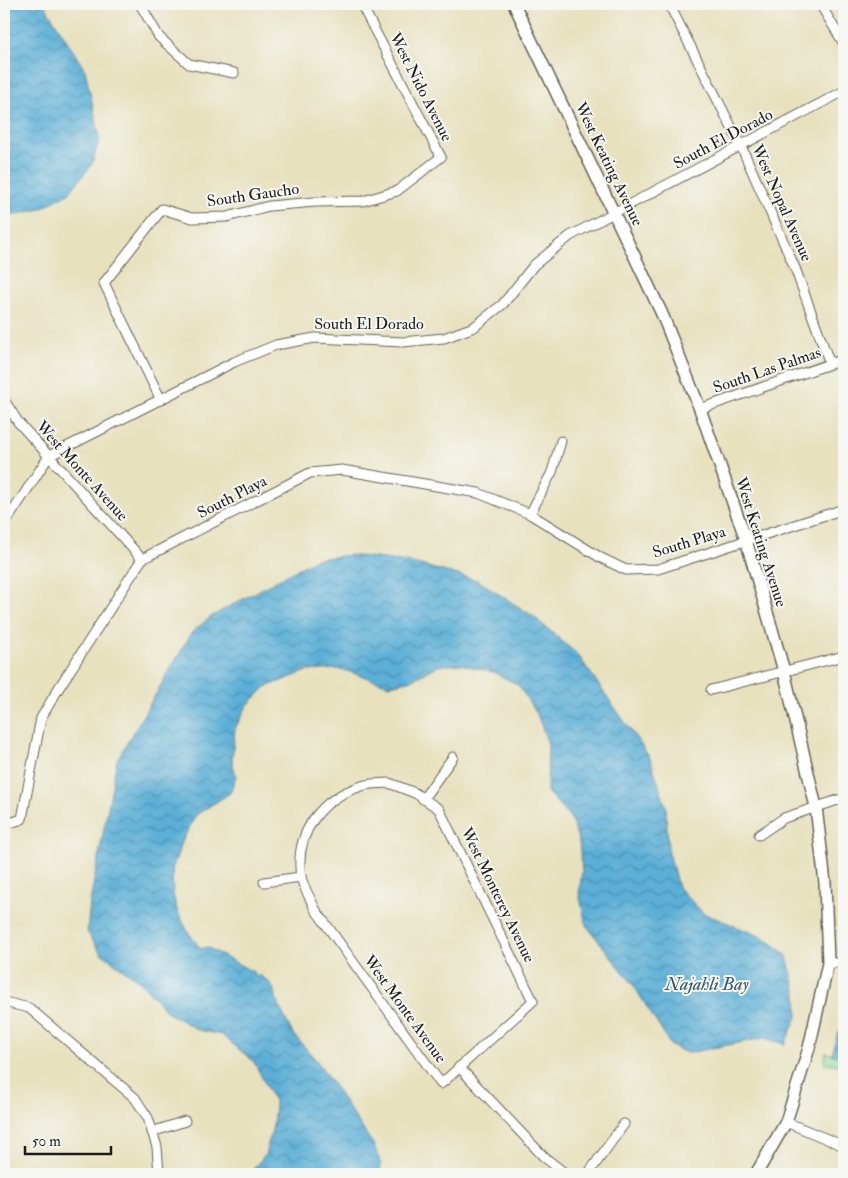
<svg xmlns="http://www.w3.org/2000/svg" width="848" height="1178" font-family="'IM FELL Double Pica',serif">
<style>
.park{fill:url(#park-crowns);stroke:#577c5b}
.water{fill:url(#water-waves);stroke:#3c667a}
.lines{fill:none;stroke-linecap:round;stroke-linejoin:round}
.minor-casing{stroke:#636155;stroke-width:11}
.tertiary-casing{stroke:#636155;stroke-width:14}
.minor{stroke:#fff;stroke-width:9}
.tertiary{stroke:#fff;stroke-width:11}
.labels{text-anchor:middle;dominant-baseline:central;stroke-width:4;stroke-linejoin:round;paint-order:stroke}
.street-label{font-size:16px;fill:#1c1c1c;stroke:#f6f6f2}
.water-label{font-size:18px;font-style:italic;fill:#355767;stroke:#f6f6f2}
</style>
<defs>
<pattern id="park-crowns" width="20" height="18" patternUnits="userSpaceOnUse" patternTransform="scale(1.25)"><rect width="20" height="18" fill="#92dd9a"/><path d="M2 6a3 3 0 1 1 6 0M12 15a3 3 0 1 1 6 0" fill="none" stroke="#7dbd84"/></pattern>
<pattern id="water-waves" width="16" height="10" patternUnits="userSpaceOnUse" patternTransform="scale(1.25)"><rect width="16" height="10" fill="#5bafd7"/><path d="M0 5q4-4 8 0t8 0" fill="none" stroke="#4a8eae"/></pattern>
</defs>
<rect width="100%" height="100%" fill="#f6f6f2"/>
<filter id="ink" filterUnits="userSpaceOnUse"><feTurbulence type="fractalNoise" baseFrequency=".02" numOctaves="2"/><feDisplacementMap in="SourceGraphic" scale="10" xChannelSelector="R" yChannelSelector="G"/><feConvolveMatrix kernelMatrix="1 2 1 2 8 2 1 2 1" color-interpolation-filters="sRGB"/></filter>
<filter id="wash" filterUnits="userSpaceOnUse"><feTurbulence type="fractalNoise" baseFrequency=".0096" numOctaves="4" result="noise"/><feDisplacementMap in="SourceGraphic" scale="20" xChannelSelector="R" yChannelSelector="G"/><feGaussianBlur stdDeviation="1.12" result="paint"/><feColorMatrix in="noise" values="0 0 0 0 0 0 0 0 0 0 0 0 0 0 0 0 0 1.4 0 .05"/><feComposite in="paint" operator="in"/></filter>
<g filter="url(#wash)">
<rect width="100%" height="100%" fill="#e7e1be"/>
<polygon class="park" points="826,1053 844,1056 844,1066 824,1063"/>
<g class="water">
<polygon points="4,4 44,4 85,70 100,138 92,164 70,192 41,209 9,216 4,215"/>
<path d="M350,555L409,562L477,580L533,616L578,655L650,758L666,807L668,849L678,887L703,913L765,938L786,954L797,993L798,1015L785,1044L764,1038L687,1053L671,1046L632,983L586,925L579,893L582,871L579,842L570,817L547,792L548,744L537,714L518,685L493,672L460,664L438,666L410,681L389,685L341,669L307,671L266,687L247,706L235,729L232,760L236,776L230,793L196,815L182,841L172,870L173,894L177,910L188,932L201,949L207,947L255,973L254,975L257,977L259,975L268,981L273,988L279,1006L293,1034L317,1061L373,1144C378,1155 382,1162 380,1174H249L265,1155L273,1126L275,1103L254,1062L222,1035L198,1030L168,1013L143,984L101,953L87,932L90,902L117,760L192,632L212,616L316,559Z"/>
<polygon points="838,1032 844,1032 844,1056 832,1055"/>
</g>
</g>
<g filter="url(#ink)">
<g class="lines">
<g class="minor-casing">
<g id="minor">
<polyline points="140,4 159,37 189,64 234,73"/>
<polyline points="669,4 741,146 795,268 830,364"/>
<polyline points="820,4 844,44"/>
<polyline points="4,400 18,422 142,559"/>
<polyline points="161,400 104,283 162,209 192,218 227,217 269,206 315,202 363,201 397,191 441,157 361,4"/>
<polyline points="700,409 844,359"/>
<polyline points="530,514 552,472 561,441"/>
<polyline points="4,525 49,456 234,362 276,345 315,338 403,342 444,338 474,327 503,304 534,265 570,236 844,91"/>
<polyline points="711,690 844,656"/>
<path d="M389,783L415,793L439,809L533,1001L441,1084L315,909C311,899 303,887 301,877C294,833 321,798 362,786C370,783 380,784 389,783Z"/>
<polyline points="423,799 453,757"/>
<polyline points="4,825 22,819 41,718 60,686 142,559 310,473 342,470 478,493 530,514 601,558 626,570 658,569 844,509"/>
<polyline points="759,835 784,818 844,798"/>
<polyline points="264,882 301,877"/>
<polyline points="828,963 844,963"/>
<polyline points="4,1002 29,1008 135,1098 148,1118 157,1147 159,1174"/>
<polyline points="459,1067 544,1157 566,1174"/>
<polyline points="786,1122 844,1146"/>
<polyline points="152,1132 185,1121"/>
<polyline points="588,1174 624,1124"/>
</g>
</g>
<g class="tertiary-casing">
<polyline id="tertiary" points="514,4 662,314 700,409 746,540 784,671 816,807 825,883 828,963 809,1048 786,1122 756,1174"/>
</g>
<use href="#minor" class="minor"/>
<use href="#tertiary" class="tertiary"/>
</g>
</g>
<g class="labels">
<g class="street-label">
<text transform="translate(421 87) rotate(63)">West Nido Avenue</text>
<text transform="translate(723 139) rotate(-28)">South El Dorado</text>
<text transform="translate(609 164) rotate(64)">West Keating Avenue</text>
<text transform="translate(253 195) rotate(-8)">South Gaucho</text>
<text transform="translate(782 203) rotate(66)">West Nopal Avenue</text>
<text x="369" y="324">South El Dorado</text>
<text transform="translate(767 370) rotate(-19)">South Las Palmas</text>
<text transform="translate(82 471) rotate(48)">West Monte Avenue</text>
<text transform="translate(232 497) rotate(-27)">South Playa</text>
<text transform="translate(689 542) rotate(-17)">South Playa</text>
<text transform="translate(761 542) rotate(72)">West Keating Avenue</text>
<text transform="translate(498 895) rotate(64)">West Monterey Avenue</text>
<text transform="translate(405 1009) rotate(54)">West Monte Avenue</text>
</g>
<g class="water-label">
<text x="707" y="984">Najahli Bay</text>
</g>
</g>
<rect width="848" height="1178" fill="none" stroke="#f6f6f2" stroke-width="20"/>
<path d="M25 1146v8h86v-8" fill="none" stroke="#1c1c1c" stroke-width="2.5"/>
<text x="32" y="1146" font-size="15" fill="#1c1c1c" stroke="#f6f6f2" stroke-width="4" paint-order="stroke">50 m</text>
</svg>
